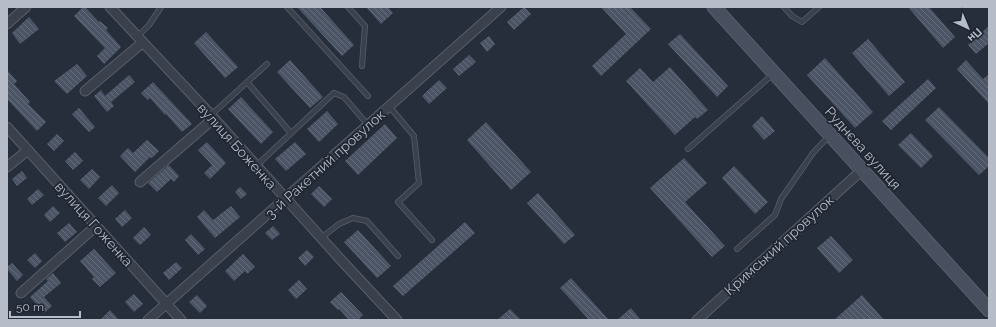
<svg xmlns="http://www.w3.org/2000/svg" width="996" height="327" font-family="Raleway,sans-serif">
<style>
.building{fill:url(#building-back-hatch)}
.lines{fill:none;stroke-linecap:round;stroke-linejoin:round}
.lane-casing{stroke:#585e6a;stroke-width:6}
.street-casing{stroke:#585e6a;stroke-width:11}
.secondary-casing{stroke:#585e6a;stroke-width:15}
.lane{stroke:#3a404c;stroke-width:4.5}
.street{stroke:#3a404c;stroke-width:9}
.secondary{stroke:#484f5f;stroke-width:13}
.labels{text-anchor:middle;dominant-baseline:central;stroke-width:3.5;stroke-linejoin:round;paint-order:stroke}
.street-label{font-size:14px;fill:#b6bcc8;stroke:#1f2531}
</style>
<defs>
<pattern id="building-back-hatch" width="6" height="6" patternUnits="userSpaceOnUse"><rect width="6" height="6" fill="#4c5565"/><path d="M-1 5l2 2M0 0l6 6M5-1l2 2" fill="none" stroke="#646c7a"/></pattern>
</defs>
<rect width="100%" height="100%" fill="#262e3c"/>
<g class="building">
<polygon points="83,7 85,7 99,22 100,21 108,28 106,30 121,47 104,64 97,56 105,48 74,16"/>
<polygon points="297,7 320,7 354,45 342,56"/>
<polygon points="366,7 388,7 393,13 381,24"/>
<polygon points="524,7 531,14 514,30 507,22"/>
<polygon points="601,7 630,7 651,29 601,76 592,66 626,34"/>
<polygon points="908,7 929,7 955,37 943,48"/>
<polygon points="29,17 39,29 20,44 12,33"/>
<polygon points="989,26 989,43 976,54 968,45"/>
<polygon points="206,32 238,67 225,78 194,43"/>
<polygon points="680,34 728,86 717,97 668,44"/>
<polygon points="489,36 495,44 487,52 480,43"/>
<polygon points="868,39 905,82 889,96 852,53"/>
<polygon points="469,55 476,62 459,76 453,69"/>
<polygon points="825,58 873,112 855,128 807,75"/>
<polygon points="290,60 323,97 310,108 277,72"/>
<polygon points="966,60 983,79 989,74 989,104 957,69"/>
<polygon points="77,64 87,76 67,94 54,81"/>
<polygon points="670,67 708,110 697,119 695,117 675,135 626,81 640,68 653,82"/>
<polygon points="7,70 17,81 14,84 30,102 28,104 46,122 37,131 7,99"/>
<polygon points="129,75 135,82 111,102 114,106 107,112 94,96 101,90 105,96"/>
<polygon points="928,79 936,88 891,130 882,121"/>
<polygon points="439,80 447,88 429,104 422,96"/>
<polygon points="153,82 192,124 182,132 166,114 165,115 150,98 148,100 141,93"/>
<polygon points="241,97 273,132 261,144 228,109"/>
<polygon points="939,107 989,158 989,166 979,175 925,120"/>
<polygon points="79,108 95,127 89,132 72,114"/>
<polygon points="327,111 338,124 319,142 307,129"/>
<polygon points="762,116 775,131 764,140 752,126"/>
<polygon points="486,122 531,172 511,190 467,140"/>
<polygon points="385,124 397,138 358,175 345,161"/>
<polygon points="911,133 933,156 921,168 898,145"/>
<polygon points="57,134 64,141 54,151 47,144"/>
<polygon points="147,140 159,151 152,158 150,157 135,172 120,156 128,148 133,153"/>
<polygon points="207,142 226,163 210,179 204,173 212,165 198,150"/>
<polygon points="295,142 306,154 286,171 275,159"/>
<polygon points="75,152 83,161 73,170 65,161"/>
<polygon points="684,158 707,183 685,202 725,246 712,257 650,188"/>
<polygon points="169,165 179,176 174,182 171,179 157,192 148,183"/>
<polygon points="734,166 768,202 755,214 722,178"/>
<polygon points="92,169 100,177 89,189 80,180"/>
<polygon points="22,171 27,178 17,186 12,179"/>
<polygon points="112,185 119,193 106,206 98,198"/>
<polygon points="319,186 332,199 324,207 311,194"/>
<polygon points="240,187 247,194 241,199 235,192"/>
<polygon points="38,189 44,195 32,205 27,199"/>
<polygon points="538,193 575,235 564,244 527,203"/>
<polygon points="53,206 60,213 50,222 44,215"/>
<polygon points="231,206 240,217 215,238 197,217 204,210 213,220"/>
<polygon points="125,210 132,218 122,227 115,219"/>
<polygon points="465,222 475,233 403,296 393,286"/>
<polygon points="69,223 77,232 65,242 57,233"/>
<polygon points="273,226 280,234 272,240 265,233"/>
<polygon points="144,227 151,235 140,245 133,238"/>
<polygon points="358,230 391,266 377,278 344,242"/>
<polygon points="191,234 205,249 198,255 185,240"/>
<polygon points="831,236 853,260 839,273 817,248"/>
<polygon points="94,249 116,273 100,287 92,279 94,277 80,261"/>
<polygon points="307,250 314,257 305,266 298,258"/>
<polygon points="35,253 42,261 35,268 27,260"/>
<polygon points="243,254 255,267 247,274 245,271 234,281 225,271"/>
<polygon points="176,262 182,268 169,280 163,273"/>
<polygon points="12,263 23,275 17,281 7,269 7,267"/>
<polygon points="53,273 61,283 44,297 52,306 44,313 30,297 48,281 46,279"/>
<polygon points="571,278 609,320 589,320 560,288"/>
<polygon points="299,280 307,289 296,299 288,290"/>
<polygon points="341,292 363,315 358,320 349,320 339,309 338,310 330,302"/>
<polygon points="134,294 143,304 134,312 125,302"/>
<polygon points="197,295 207,306 200,313 189,302"/>
<polygon points="862,295 884,320 834,320"/>
<polygon points="631,308 641,320 617,320"/>
<polygon points="510,309 521,320 497,320"/>
<polygon points="110,310 119,320 100,320"/>
</g>
<g class="lines">
<g class="lane-casing">
<g id="lane">
<polyline points="287,7 368,96"/>
<polyline points="348,7 365,26 362,66"/>
<polyline points="784,7 792,16 802,22 819,7"/>
<polyline points="137,37 149,25 161,7"/>
<polyline points="247,82 291,133"/>
<polyline points="389,106 414,136 419,183 398,202 432,240"/>
<polyline points="211,115 267,64"/>
<polyline points="688,149 773,74"/>
<polyline points="256,166 334,93 344,97 368,125"/>
<polyline points="321,238 339,224 353,218 367,221 398,256"/>
<polyline points="737,249 775,215 781,199 813,153 829,136"/>
</g>
</g>
<g class="street-casing">
<g id="street">
<polyline points="110,7 211,115 341,260 397,320"/>
<polyline points="7,24 26,7"/>
<polyline points="85,91 142,43"/>
<polyline points="7,127 181,320"/>
<polyline points="7,167 28,150"/>
<polyline points="140,182 213,119"/>
<polyline points="21,293 96,226"/>
<polyline points="148,320 501,7"/>
<polyline points="697,320 862,170"/>
</g>
</g>
<g class="secondary-casing">
<polyline id="secondary" points="714,7 989,310"/>
</g>
<use href="#lane" class="lane"/>
<use href="#street" class="street"/>
<use href="#secondary" class="secondary"/>
</g>
<g class="labels">
<g class="street-label">
<text transform="translate(237 146) rotate(48)">вулиця Боженка</text>
<text transform="translate(863 148) rotate(48)">Руднєва вулиця</text>
<text transform="translate(325 164) rotate(-42)">3-й Ракетний провулок</text>
<text transform="translate(94 224) rotate(48)">вулиця Гоженка</text>
<text transform="translate(779 245) rotate(-42)">Кримський провулок</text>
</g>
</g>
<rect width="996" height="327" fill="none" stroke="#b6bcc8" stroke-width="16"/>
<g transform="translate(968 28) rotate(136)" stroke="#1f2531" stroke-width="3" paint-order="stroke">
<path d="M0-3L7 15L0 10L-7 15Z" fill="#b6bcc8"/>
<text y="-6" font-size="11" font-weight="bold" text-anchor="middle" fill="#b6bcc8">Пн</text>
</g>
<path d="M10 311v6h70v-6" fill="none" stroke="#b6bcc8" stroke-width="2"/>
<text x="16" y="311" font-size="12" fill="#b6bcc8" stroke="#1f2531" stroke-width="3" paint-order="stroke">50 m</text>
</svg>
